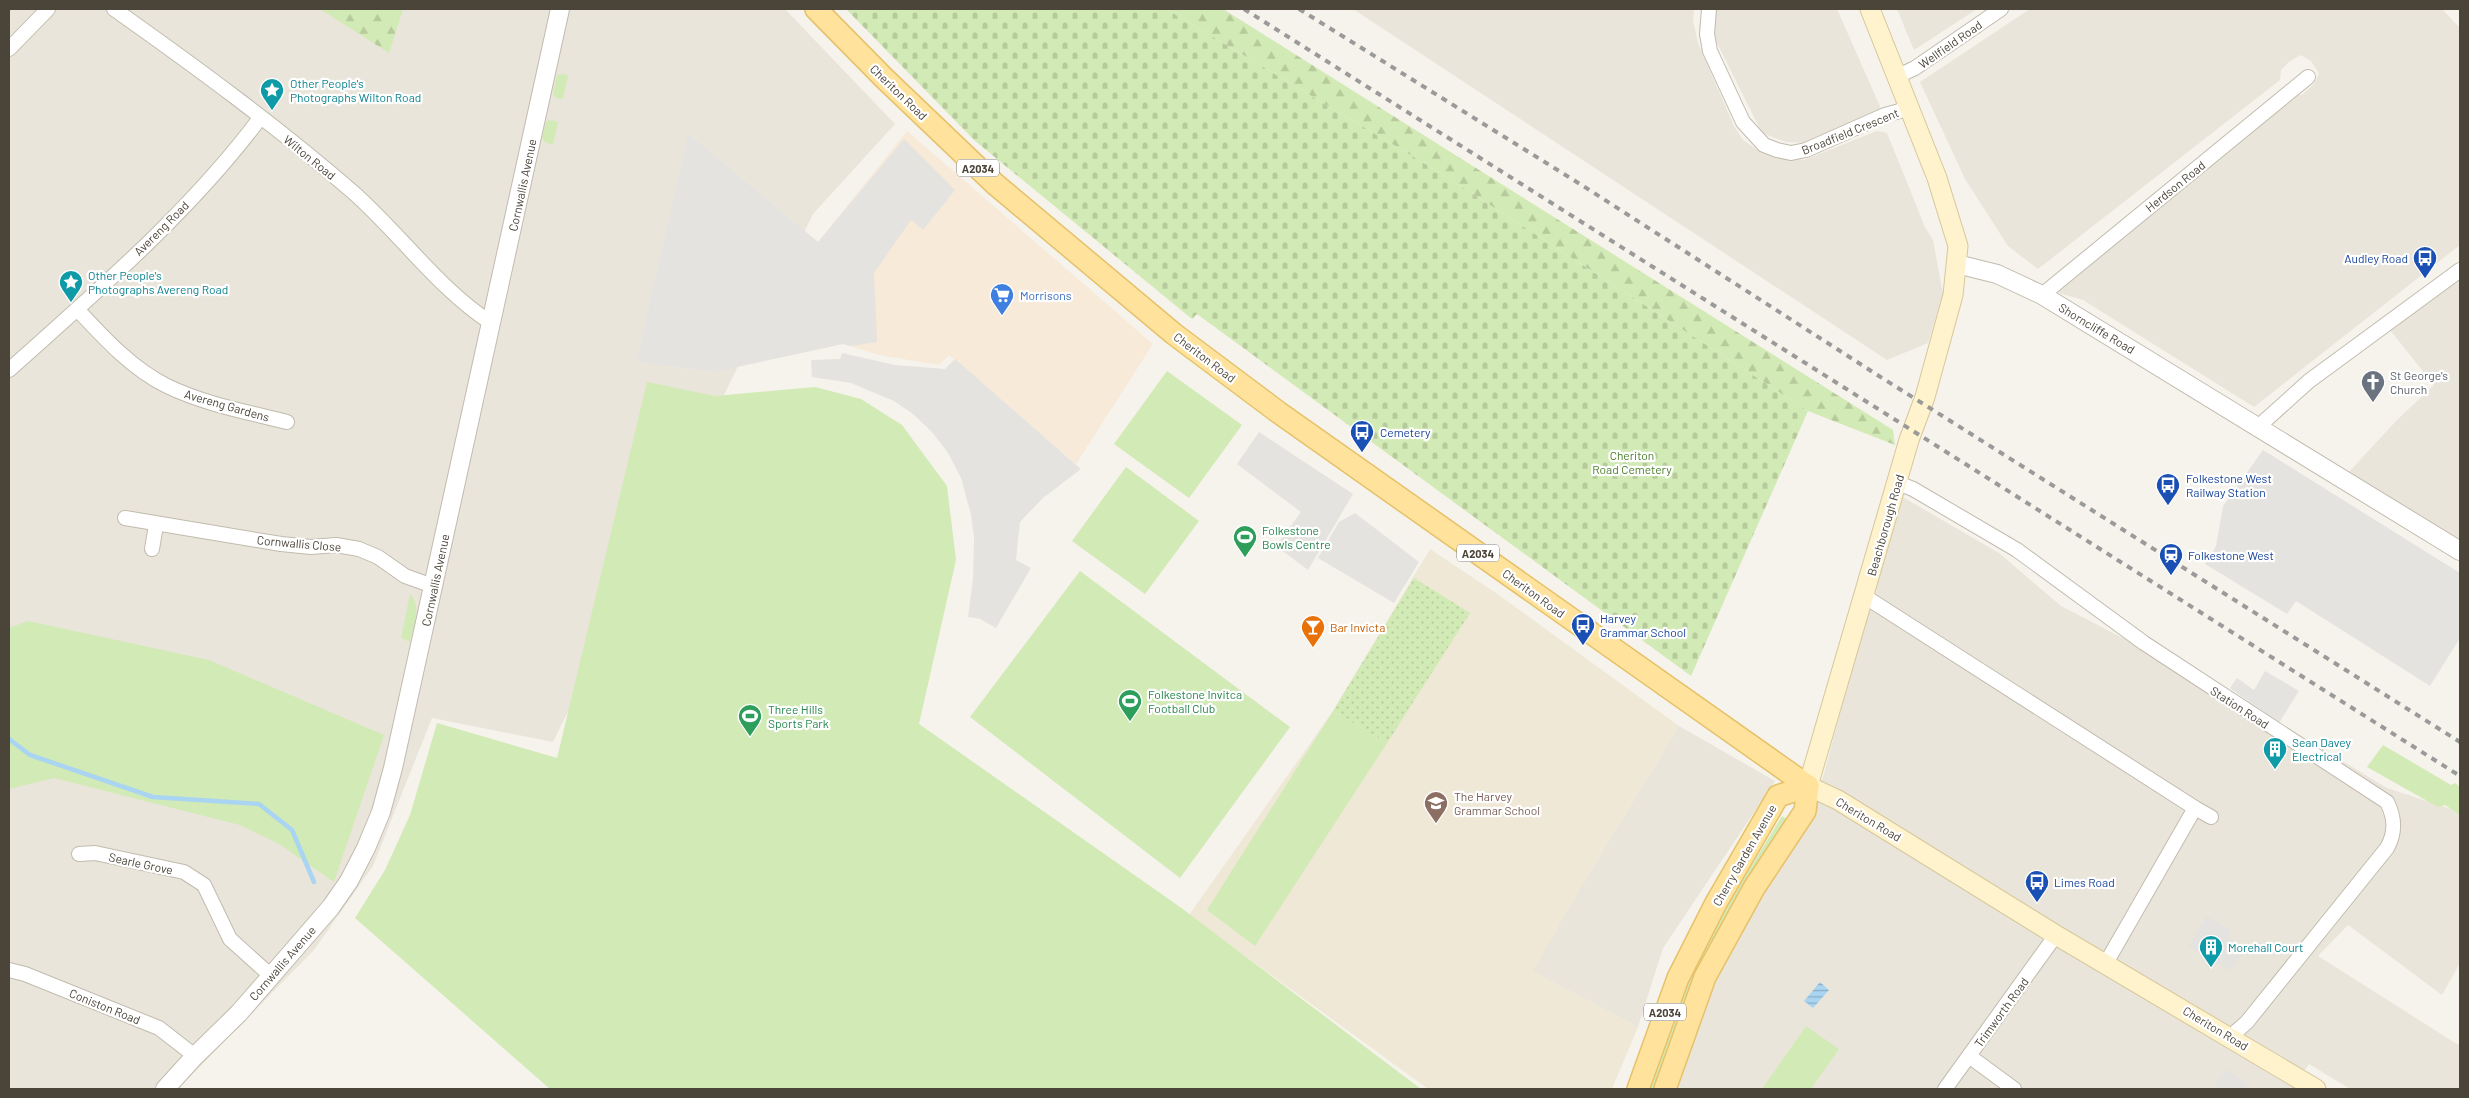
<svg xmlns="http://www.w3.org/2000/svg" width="2469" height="1098" font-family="Barlow,sans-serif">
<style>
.residential{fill:#eae5da}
.commercial{fill:#f7ead8}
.education{fill:#efe8d6}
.grass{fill:#d2eab5}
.forest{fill:url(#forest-firs)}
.cemetery{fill:url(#cemetery-stones)}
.park{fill:url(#park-dots)}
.parking{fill:#e5e3e0}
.water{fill:url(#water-rules)}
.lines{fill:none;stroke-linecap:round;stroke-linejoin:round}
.stream{stroke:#a9d4f2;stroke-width:4.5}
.minor-casing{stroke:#c2bbae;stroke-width:16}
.tertiary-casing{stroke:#c2bbae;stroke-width:20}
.secondary-casing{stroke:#d6c79b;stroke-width:21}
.primary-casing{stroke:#e6c16a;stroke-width:24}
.minor{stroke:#fff;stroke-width:14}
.tertiary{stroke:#fff;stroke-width:18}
.secondary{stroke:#fff3cd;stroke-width:19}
.primary{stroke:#ffe39c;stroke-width:21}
.rail{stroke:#9a9a9a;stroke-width:4;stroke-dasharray:6 6;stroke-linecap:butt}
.labels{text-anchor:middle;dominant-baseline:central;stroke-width:4.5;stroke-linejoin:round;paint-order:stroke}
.shield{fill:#fff;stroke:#817c74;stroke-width:1}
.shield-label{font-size:11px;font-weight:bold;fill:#4b4439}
.street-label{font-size:12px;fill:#4b4439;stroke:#fff}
.culture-label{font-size:12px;fill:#0d838f;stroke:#fff;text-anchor:start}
.transit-label{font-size:12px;fill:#164399;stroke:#fff;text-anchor:start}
.shop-label{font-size:12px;fill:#366cbe;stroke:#fff;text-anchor:start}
.worship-label{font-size:12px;fill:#5b616d;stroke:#fff;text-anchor:start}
.park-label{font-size:12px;fill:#4a7f2a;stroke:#fff}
.leisure-label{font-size:12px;fill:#27864d;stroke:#fff;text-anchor:start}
.food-label{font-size:12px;fill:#c56008;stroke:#fff;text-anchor:start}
.education-label{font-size:12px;fill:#785e54;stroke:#fff;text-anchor:start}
</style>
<defs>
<pattern id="forest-firs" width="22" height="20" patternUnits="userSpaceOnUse" patternTransform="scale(1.25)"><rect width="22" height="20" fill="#d2eab5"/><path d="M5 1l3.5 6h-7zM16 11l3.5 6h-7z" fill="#b6ca9c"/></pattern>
<pattern id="cemetery-stones" width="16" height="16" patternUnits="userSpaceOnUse" patternTransform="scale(1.25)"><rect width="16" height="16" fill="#d2eab5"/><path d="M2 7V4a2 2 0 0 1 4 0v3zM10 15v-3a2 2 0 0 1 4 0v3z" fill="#b6ca9c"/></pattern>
<pattern id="park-dots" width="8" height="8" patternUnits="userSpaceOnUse" patternTransform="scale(1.25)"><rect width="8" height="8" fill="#d2eab5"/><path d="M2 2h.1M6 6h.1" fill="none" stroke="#b6ca9c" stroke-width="1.8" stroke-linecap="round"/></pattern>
<pattern id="water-rules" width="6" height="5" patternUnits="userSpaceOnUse" patternTransform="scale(1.25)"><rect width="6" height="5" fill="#a9d4f2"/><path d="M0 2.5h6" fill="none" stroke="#8caec5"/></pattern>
</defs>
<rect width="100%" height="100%" fill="#f6f3ec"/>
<g class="residential">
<polygon points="9,9 785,9 895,124 813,214 553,742 432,718 373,866 314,950 178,1089 9,1089"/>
<polygon points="1353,9 1694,9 1693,21 1698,43 1734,126 1743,140 1762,153 1804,160 1877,131 1887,133 1925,227 1933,240 1943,294 1928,343 1887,360"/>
<polygon points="1713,9 1837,9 1882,111 1808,143 1786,142 1762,133 1711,31"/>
<polygon points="1897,9 1977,9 1914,50"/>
<polygon points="2030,9 2442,9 2460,28 2460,245 2254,407 2083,300 2059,293 2059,277 2288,94 2302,95 2315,83 2319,73 2311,61 2301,55 2290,61 2281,70 2280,80 2038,269 2008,246 1965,179 1920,82"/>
<polygon points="2460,274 2460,541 2349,472 2397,420 2434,385 2390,330"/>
<polygon points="1901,496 1999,553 2061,606 2235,696 2387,788 2451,809 2460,815 2460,963 2442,995 2348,925 2318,956 2460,1046 2460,1089 2350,1089 2309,1064 2292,1089 1674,1089 1711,979 1806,819 1824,774 1865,618"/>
<polygon points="1679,726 1775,781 1663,948 1638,1027 1532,971 1586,878"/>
</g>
<polygon class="commercial" points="907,131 1153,344 1076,464 949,355 939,365 879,355 843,344 714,372 636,362 688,133 818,242"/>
<polygon class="education" points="1430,549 1499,595 1679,726 1586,878 1533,971 1638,1027 1612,1089 1428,1089 1189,915 1333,711"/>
<g class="grass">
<polygon points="562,74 568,75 563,99 556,98 553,94 557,75"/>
<polygon points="550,120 558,122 553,145 545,142 542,138 546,122"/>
<polygon points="1167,371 1242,425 1189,498 1114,444"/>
<polygon points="647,382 715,396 815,387 861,399 902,425 947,486 956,560 919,724 1180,907 1421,1089 550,1089 355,918 385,870 410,815 437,723 557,758"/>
<polygon points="1126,467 1199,521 1145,594 1072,541"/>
<polygon points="1080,571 1290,727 1180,878 970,717"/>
<path d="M410,594C423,607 413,626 410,642L401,638Z"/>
<polygon points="28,621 209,660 384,735 334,882 279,844 240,825 54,778 9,789 9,628"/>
<polygon points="1333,711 1387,743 1255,946 1207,910"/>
<polygon points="2383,745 2451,785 2455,783 2460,787 2460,815 2445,805 2438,807 2367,767"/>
<polygon points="1782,816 1790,821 1655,1089 1647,1089 1696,957"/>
<polygon points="1806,1026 1839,1049 1811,1089 1762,1089"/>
</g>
<g class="forest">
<polygon points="320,9 403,9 389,53"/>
<polygon points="1166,9 1223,9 1893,430 1895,445 1808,411 1442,174"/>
</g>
<polygon class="cemetery" points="846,9 1166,9 1442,174 1808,411 1691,676 1197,314 1192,319 974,140"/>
<polygon class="park" points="1414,578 1470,613 1387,743 1333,711"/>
<g class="parking">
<polygon points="688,133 818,242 904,139 955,190 923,230 911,220 874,273 877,342 851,346 843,344 714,372 636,362"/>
<polygon points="842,353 895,365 945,369 955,359 1081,469 1043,498 1020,522 1016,560 1031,568 996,628 980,619 968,617 973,578 974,538 971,515 961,478 948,453 932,432 913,414 894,401 851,383 812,377 811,360 840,359"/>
<polygon points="1259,432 1353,494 1308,570 1276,546 1301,512 1237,464"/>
<polygon points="2263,450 2460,573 2460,638 2430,686 2296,601 2287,614 2205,564 2216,546 2223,506"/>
<polygon points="1355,513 1419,562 1394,603 1318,558 1339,522"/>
<polygon points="2265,671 2299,691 2279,723 2230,688 2237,678 2254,690"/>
<polygon points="2207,916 2231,930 2227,937 2246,950 2230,971 2188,946"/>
<polygon points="2226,1069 2248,1085 2245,1089 2213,1089"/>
</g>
<polygon class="water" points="1820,982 1829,990 1813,1008 1804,1001"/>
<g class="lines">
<polyline class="stream" points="9,739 30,755 153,797 259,804 292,830 314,882"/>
<g class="minor-casing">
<g id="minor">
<path d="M114,9C196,67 278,127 354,193C401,235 438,288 491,323"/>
<polyline points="1709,9 1707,34 1710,51 1743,122 1764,145 1777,150 1791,153 1806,150 1885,115 1910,108"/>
<polyline points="9,49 48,9"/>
<polyline points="1898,76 1915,68 2001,9"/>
<polyline points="2042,295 2308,77"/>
<path d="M77,309C103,337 132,369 167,386C204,404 247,412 287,422"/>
<path d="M9,370C95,293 191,211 260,118"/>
<polyline points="2258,427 2309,381 2460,270"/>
<path d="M1898,483L1913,489L2017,550L2144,643L2387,802C2395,818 2396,832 2387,848L2247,1022L2230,1037"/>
<polyline points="125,518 281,544 311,547 336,545 359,549 378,557 405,576 433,586"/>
<polyline points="152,549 156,525"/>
<polyline points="1864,596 2195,808 2106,963"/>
<polyline points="2195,808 2211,817"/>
<polyline points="79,854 95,853 184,872 204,885 230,939 270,975"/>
<polyline points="9,970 25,974 159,1028 195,1056"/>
<polyline points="1969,1056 2014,1089"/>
<polyline points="1945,1089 2056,935"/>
</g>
</g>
<g class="tertiary-casing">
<g id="tertiary">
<polyline points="1957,264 1997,274 2042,295 2460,551"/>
<polyline points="165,1089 195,1056 239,1013 331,907 349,881 366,848 381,812 393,768 560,9"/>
</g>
</g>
<g class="secondary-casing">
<polyline id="secondary" points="1870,9 1937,178 1958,246 1953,295 1925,397 1909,440 1808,786 1838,800 2056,935 2316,1089"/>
</g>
<g class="primary-casing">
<g id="primary">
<polyline points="816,9 884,78 995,184 1174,334 1278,412 1808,786"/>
<polyline points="1638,1089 1678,978 1716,903 1778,796 1808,786"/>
<polyline points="1665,1089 1705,977 1754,888 1805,811 1808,786"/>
</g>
</g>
<use href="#minor" class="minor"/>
<use href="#tertiary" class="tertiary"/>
<use href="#secondary" class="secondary"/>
<use href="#primary" class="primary"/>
<g class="rail">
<polyline points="1244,9 2460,776"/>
<polyline points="1299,9 1580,184 1879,376 2460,742"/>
</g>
</g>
<defs>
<g id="sight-pin" transform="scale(1.25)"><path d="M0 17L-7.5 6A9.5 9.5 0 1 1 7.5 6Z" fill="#0f9aa8" stroke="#fff"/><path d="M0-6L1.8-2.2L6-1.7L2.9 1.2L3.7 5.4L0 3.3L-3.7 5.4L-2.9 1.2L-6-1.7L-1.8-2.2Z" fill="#fff"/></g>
<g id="bus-pin" transform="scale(1.25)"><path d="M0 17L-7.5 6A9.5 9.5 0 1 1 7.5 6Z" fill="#1a4fb4" stroke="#fff"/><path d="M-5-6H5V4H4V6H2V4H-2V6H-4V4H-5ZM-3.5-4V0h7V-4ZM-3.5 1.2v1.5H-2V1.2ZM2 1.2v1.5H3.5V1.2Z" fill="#fff"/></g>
<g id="supermarket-pin" transform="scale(1.25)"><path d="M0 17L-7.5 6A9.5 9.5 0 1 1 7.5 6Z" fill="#3f7fe0" stroke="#fff"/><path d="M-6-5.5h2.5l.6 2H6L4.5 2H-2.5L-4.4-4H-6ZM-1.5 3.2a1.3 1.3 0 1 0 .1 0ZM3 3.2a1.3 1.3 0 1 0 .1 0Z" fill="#fff"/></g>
<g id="church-pin" transform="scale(1.25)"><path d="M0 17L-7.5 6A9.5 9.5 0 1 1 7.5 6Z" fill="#6b7280" stroke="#fff"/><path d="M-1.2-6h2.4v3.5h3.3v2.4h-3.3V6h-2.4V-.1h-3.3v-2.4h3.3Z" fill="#fff"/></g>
<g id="stadium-pin" transform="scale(1.25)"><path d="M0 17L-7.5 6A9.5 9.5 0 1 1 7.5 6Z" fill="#2e9e5b" stroke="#fff"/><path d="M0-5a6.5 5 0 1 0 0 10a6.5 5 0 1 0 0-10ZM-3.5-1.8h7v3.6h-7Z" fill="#fff"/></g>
<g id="station-pin" transform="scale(1.25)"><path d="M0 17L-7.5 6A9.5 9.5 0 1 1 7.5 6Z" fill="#1a4fb4" stroke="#fff"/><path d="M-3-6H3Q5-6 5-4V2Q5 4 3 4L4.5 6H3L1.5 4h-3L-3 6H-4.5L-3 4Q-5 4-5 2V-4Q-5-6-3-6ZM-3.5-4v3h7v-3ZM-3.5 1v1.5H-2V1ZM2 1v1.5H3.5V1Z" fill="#fff"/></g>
<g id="bar-pin" transform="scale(1.25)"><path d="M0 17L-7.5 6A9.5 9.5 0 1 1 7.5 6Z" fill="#e8710a" stroke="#fff"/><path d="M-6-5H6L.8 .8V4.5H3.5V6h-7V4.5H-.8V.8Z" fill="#fff"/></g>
<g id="building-pin" transform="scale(1.25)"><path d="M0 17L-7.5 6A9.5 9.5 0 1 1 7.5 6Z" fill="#0f9aa8" stroke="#fff"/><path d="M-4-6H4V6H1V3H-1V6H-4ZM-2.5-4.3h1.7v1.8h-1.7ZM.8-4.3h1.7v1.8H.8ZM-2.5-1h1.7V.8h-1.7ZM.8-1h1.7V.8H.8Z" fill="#fff"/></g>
<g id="school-pin" transform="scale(1.25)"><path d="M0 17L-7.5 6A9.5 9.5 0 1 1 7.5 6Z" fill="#8d6e63" stroke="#fff"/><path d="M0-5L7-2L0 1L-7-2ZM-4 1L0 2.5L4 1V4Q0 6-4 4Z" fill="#fff"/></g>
</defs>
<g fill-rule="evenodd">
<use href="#sight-pin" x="272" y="90"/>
<use href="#bus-pin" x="2425" y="258"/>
<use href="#sight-pin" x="71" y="282"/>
<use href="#supermarket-pin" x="1002" y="295"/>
<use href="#church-pin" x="2373" y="382"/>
<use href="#bus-pin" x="1362" y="432"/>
<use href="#bus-pin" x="2168" y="485"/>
<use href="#stadium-pin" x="1245" y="537"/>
<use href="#station-pin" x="2171" y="555"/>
<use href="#bus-pin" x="1583" y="625"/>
<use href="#bar-pin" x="1313" y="627"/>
<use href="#stadium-pin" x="1130" y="701"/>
<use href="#stadium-pin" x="750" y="716"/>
<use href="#building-pin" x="2275" y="749"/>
<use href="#school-pin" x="1436" y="803"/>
<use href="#bus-pin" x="2037" y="882"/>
<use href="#building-pin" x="2211" y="947"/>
</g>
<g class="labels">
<g class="shield">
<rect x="957" y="159.5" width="42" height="17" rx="4"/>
<rect x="1457" y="544.5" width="42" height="17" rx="4"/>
<rect x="1644" y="1003.5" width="42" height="17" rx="4"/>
</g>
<g class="shield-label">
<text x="978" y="168">A2034</text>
<text x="1478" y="553">A2034</text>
<text x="1665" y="1012">A2034</text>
</g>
<g class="street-label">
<text transform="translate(1950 44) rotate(-35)">Wellfield Road</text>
<text transform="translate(899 92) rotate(44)">Cheriton Road</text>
<text transform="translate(1850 131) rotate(-22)">Broadfield Crescent</text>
<text transform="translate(310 157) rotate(39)">Wilton Road</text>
<text transform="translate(522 185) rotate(-78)">Cornwallis Avenue</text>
<text transform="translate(2175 186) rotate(-39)">Herdson Road</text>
<text transform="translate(161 228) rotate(-45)">Avereng Road</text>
<text transform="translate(2097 328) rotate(31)">Shorncliffe Road</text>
<text transform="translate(1205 357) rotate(37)">Cheriton Road</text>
<text transform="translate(227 405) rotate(16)">Avereng Gardens</text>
<text transform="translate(1885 525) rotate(-74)">Beachborough Road</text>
<text transform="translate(299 543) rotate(5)">Cornwallis Close</text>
<text transform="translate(435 580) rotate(-78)">Cornwallis Avenue</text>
<text transform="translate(1534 593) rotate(36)">Cheriton Road</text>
<text transform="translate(2240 707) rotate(33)">Station Road</text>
<text transform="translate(1869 819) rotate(31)">Cheriton Road</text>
<text transform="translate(1744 855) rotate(-60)">Cherry Garden Avenue</text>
<text transform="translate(141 863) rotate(12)">Searle Grove</text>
<text transform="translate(282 963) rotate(-49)">Cornwallis Avenue</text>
<text transform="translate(105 1006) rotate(22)">Coniston Road</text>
<text transform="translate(2001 1012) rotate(-54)">Trimworth Road</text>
<text transform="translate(2216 1028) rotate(31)">Cheriton Road</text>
</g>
<g class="culture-label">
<text x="290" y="83">Other People's<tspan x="290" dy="14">Photographs Wilton Road</tspan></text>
<text x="88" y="275">Other People's<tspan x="88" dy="14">Photographs Avereng Road</tspan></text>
<text x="2292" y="742">Sean Davey<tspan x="2292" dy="14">Electrical</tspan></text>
<text x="2228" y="947">Morehall Court</text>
</g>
<g class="transit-label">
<text x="2408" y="258" text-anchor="end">Audley Road</text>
<text x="1380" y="432">Cemetery</text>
<text x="2186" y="478">Folkestone West<tspan x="2186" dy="14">Railway Station</tspan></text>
<text x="2188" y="555">Folkestone West</text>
<text x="1600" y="618">Harvey<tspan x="1600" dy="14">Grammar School</tspan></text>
<text x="2054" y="882">Limes Road</text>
</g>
<g class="shop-label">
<text x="1020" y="295">Morrisons</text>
</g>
<g class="worship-label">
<text x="2390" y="375">St George's<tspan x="2390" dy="14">Church</tspan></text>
</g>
<g class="park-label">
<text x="1632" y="455">Cheriton<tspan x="1632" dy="14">Road Cemetery</tspan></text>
</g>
<g class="leisure-label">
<text x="1262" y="530">Folkestone<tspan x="1262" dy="14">Bowls Centre</tspan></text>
<text x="1148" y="694">Folkestone Invitca<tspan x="1148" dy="14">Football Club</tspan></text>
<text x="768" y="709">Three Hills<tspan x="768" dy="14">Sports Park</tspan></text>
</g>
<g class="food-label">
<text x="1330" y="627">Bar Invicta</text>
</g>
<g class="education-label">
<text x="1454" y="796">The Harvey<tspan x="1454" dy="14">Grammar School</tspan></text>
</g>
</g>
<rect width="2469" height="1098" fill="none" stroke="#4b4439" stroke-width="20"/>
</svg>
